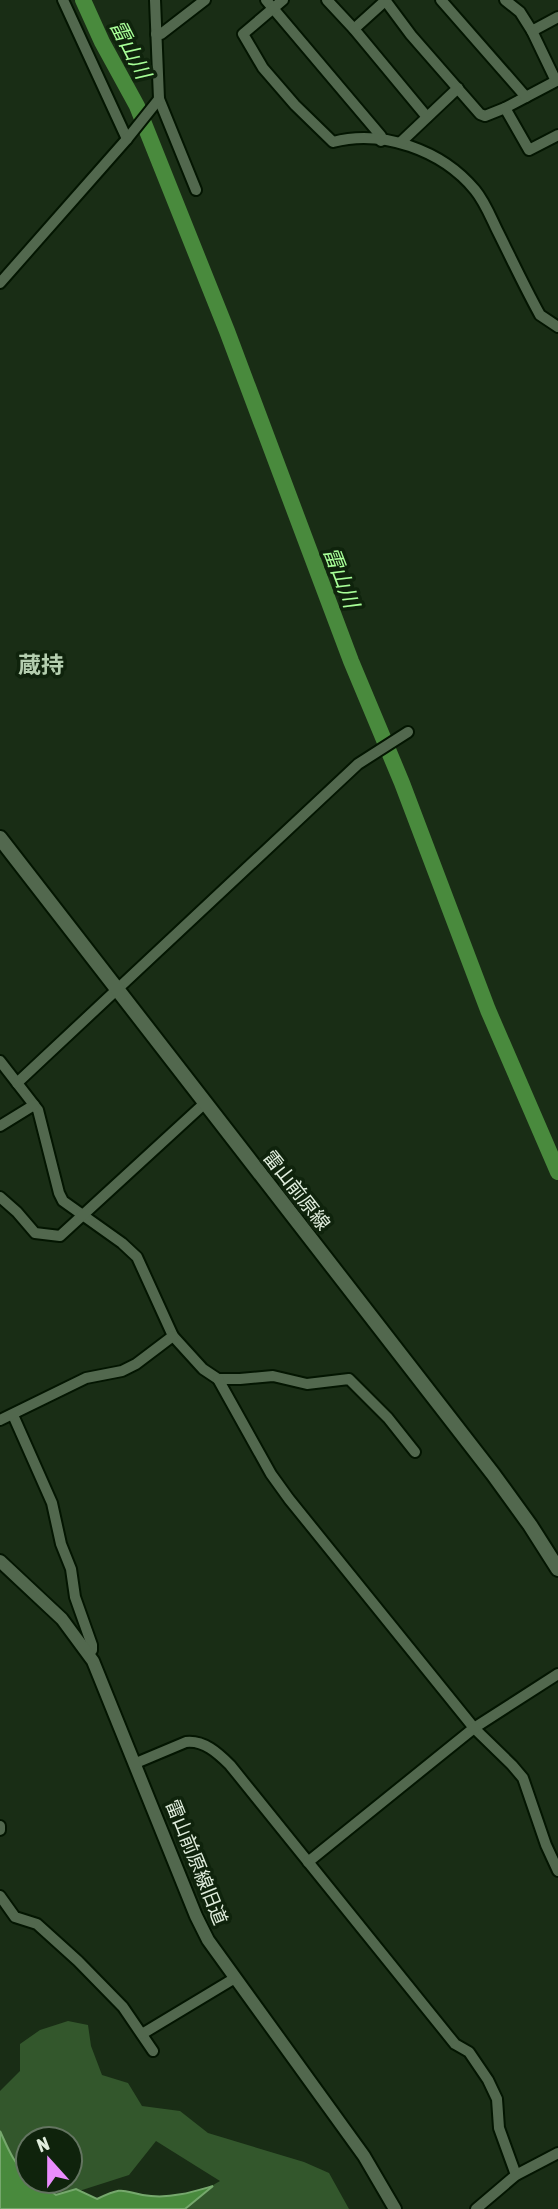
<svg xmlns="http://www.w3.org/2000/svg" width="558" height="2209" font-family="'Asap Condensed','Noto Sans JP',sans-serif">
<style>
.green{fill:#33572c;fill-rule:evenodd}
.water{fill:#498a3d;stroke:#76a86d;stroke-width:2}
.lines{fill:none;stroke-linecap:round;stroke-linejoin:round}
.river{stroke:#498a3d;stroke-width:16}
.minor-casing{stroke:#031501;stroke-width:14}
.tertiary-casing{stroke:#031501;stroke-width:16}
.secondary-casing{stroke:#031501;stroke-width:18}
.minor{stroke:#52684e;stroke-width:10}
.tertiary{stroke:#52684e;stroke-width:12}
.secondary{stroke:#52684e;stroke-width:14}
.labels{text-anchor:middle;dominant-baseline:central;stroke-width:7;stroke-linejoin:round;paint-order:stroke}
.street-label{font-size:19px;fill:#e0eddd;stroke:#0f230c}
.water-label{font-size:21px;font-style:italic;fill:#a8ff98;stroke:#0f230c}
.quarter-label{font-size:23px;font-weight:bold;fill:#b4ceaf;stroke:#0f230c}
</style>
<rect width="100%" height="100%" fill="#192d15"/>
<path class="green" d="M68,2021L88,2025L91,2046L102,2075L128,2083L142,2106L180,2111L208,2133L304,2162L329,2173L349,2209H172L220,2181L156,2141L129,2175L51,2200L20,2178L0,2146V2091L20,2071V2044L40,2030ZM28,2139H70V2181H28Z"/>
<path class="water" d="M0,2131C7,2146 14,2165 28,2175V2181H37L56,2195L76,2189L97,2199C129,2184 120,2193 151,2196C173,2198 192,2192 213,2186L185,2209H0Z"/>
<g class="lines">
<polyline class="river" points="83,0 102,42 137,106 227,331 351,661 402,783 488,1010 558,1172"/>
<g class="minor-casing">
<g id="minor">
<polyline points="63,0 127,139"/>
<polyline points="155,0 159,99 196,190"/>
<polyline points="266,0 381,136 381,141"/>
<path d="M283,0L243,34L263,68L295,105L333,142C382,129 442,150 475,190C485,202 491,218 498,232C512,260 525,288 540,315L558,327"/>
<polyline points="327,0 354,29 427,117"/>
<polyline points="385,0 411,35 480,114 485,116 505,108 558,80"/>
<polyline points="441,0 526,97"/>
<polyline points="505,0 520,12 532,31 558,17"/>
<polyline points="354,29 386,0"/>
<polyline points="532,31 556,81"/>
<polyline points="156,34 161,34 205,0"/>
<polyline points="505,108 529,150 558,135"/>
<polyline points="401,142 458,88"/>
<polyline points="0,283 127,139 159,99"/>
<polyline points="0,1061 38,1110 59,1193 63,1201 122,1243 137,1257 173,1336 203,1369 218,1379 240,1379 273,1376 307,1384 349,1379 388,1418 415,1452"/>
<polyline points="17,1083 358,764 408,732"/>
<polyline points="0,1126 34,1105"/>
<polyline points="0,1197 17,1212 35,1233 60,1236 205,1103"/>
<polyline points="218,1379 271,1474 289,1499 474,1728 512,1765 523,1778 546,1845 558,1871"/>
<polyline points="13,1415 52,1503 61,1544 71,1569 75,1597 92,1645 92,1650 87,1652"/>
<polyline points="0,1420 86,1378 122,1371 136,1364 173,1336"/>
<path d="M136,1763L186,1742C204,1740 218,1753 230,1765L455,2044L469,2052L488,2080L497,2099L499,2128L516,2175"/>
<polyline points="0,1826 0,1830"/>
<polyline points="308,1862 474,1728 558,1674"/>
<polyline points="0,1896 15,1917 37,1924 78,1961 123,2007 153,2051"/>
<polyline points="142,2034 235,1978"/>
<polyline points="476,2209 516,2175 558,2153"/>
</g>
</g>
<g class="tertiary-casing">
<polyline id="tertiary" points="0,1561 62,1619 93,1661 196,1916 208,1940 364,2156 395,2209"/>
</g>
<g class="secondary-casing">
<polyline id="secondary" points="0,838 493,1474 530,1525 558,1569"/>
</g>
<use href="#minor" class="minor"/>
<use href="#tertiary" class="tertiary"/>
<use href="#secondary" class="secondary"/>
</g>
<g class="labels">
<g class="street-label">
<text transform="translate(297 1190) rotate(52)">雷山前原線</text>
<text transform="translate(197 1862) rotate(68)">雷山前原線旧道</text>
</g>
<g class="water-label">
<text transform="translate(131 49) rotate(63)">雷山川</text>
<text transform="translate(342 577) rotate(69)">雷山川</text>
</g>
<g class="quarter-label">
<text x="41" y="665">蔵持</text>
</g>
</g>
<g transform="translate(49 2160) rotate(339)"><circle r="33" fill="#0f230c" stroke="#637460" stroke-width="2"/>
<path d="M0-5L12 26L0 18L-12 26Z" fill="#ea8dfd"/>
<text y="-10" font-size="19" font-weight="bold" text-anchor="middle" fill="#e0eddd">N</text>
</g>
</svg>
